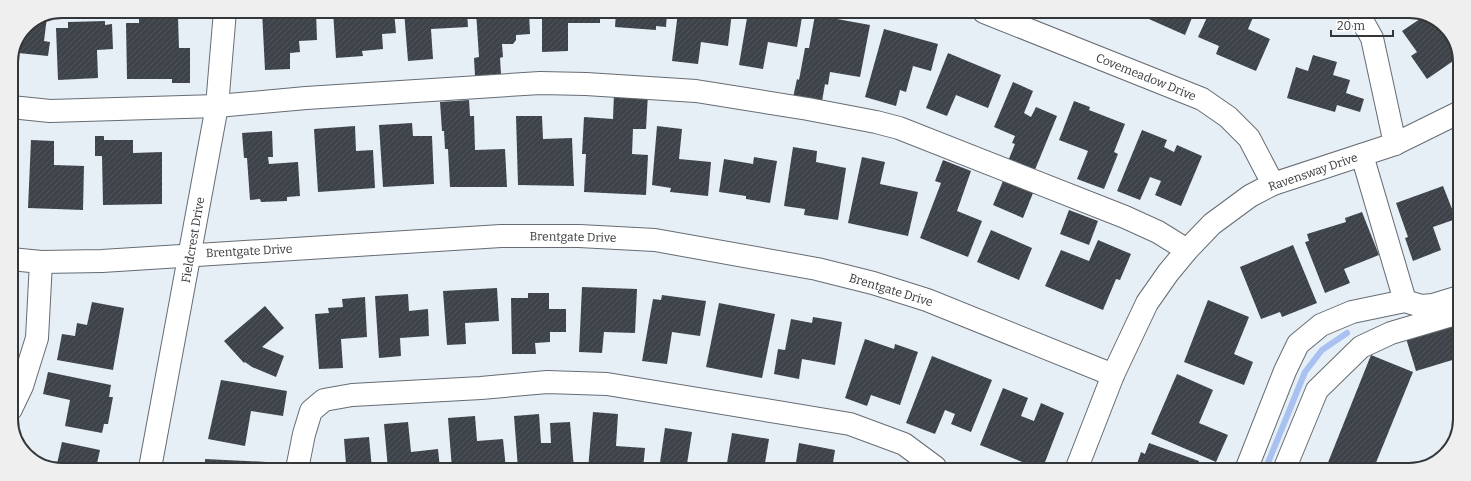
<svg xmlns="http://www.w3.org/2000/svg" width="1471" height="481" font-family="Bitter,serif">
<defs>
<pattern id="building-hatch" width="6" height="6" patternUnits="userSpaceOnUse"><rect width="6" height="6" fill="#3d4349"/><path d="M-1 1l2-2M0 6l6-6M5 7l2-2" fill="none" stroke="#51565b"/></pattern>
</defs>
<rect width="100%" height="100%" fill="#e6eef6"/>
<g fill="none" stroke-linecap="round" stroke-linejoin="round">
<!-- stream -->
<polyline stroke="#a8c1f1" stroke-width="6" points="1265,470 1305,372 1322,350 1347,333"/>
</g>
<!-- building -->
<g fill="url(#building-hatch)">
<polygon points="262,11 316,11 317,40 299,41 300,52 290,53 290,69 265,70"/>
<polygon points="333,11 394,11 396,33 382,34 383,49 362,51 363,56 336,58"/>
<polygon points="404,11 467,12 468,27 431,29 433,59 408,61"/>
<polygon points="476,12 529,12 530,34 516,35 516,40 513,44 502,44 503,57 500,58 501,74 475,76 474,58 479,57"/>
<polygon points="542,12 600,12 600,23 568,23 568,51 542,52"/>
<polygon points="616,12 667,12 666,27 656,26 656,30 615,27"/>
<polygon points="678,12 732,12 728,46 701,42 698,64 672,61"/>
<polygon points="748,12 776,12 802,17 797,47 768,42 763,69 739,65"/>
<polygon points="1133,12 1174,12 1194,13 1185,35"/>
<polygon points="1209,13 1255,13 1248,29 1270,39 1256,71 1216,54 1219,46 1198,37"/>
<polygon points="815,15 870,25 860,77 830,72 828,85 825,84 821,107 792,102 797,79 799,80 805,48 809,48"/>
<polygon points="1426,15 1447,29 1459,57 1427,79 1411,56 1417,52 1402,31"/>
<polygon points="47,17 44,41 50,42 48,56 18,53 16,61 12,61 26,26"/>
<polygon points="178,17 179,48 190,48 190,83 172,83 172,79 127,79 126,23 139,23 139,18"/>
<polygon points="105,21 105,25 112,24 113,49 97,50 98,78 58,80 56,28 68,28 68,22"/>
<polygon points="884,29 938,44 931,71 913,66 906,92 900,90 896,106 865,97"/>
<polygon points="948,53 1001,75 988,108 956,95 947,116 926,108"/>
<polygon points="1313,55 1337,62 1333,75 1350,80 1346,93 1364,99 1360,112 1337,105 1335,112 1287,98 1296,67 1308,71"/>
<polygon points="1013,82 1033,91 1024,113 1031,117 1036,107 1057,116 1032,177 1006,166 1015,144 1012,143 1015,136 994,127"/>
<polygon points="614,93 648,94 646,129 633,129 632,154 648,155 646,195 584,192 586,154 582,154 584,117 613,119"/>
<polygon points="469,100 470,116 474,116 475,150 505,149 507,187 450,187 448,149 445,149 444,131 442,131 440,102"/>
<polygon points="1074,101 1090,107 1089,110 1125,124 1114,152 1118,154 1104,189 1077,179 1088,151 1059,140"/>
<polygon points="516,116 542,116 543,139 572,138 574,186 518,185"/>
<polygon points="412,123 413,136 432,136 434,184 383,187 379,125"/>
<polygon points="355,126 356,151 373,150 375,188 318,192 314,129"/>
<polygon points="657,126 682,129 679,159 711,162 708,196 670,192 671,188 652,185"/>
<polygon points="1142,130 1167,140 1164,147 1174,152 1177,145 1202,156 1181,206 1155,195 1161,181 1150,177 1140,200 1117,191"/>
<polygon points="272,131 273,157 268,157 269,164 298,162 300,196 287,197 287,201 261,202 260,199 250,200 247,158 244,158 242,133"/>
<polygon points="95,136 104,136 104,140 133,140 133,153 162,152 162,204 103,205 102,156 95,156"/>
<polygon points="31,140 54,141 54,165 84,166 83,210 28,208"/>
<polygon points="793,147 817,151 816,162 846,168 838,220 804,215 805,209 784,206"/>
<polygon points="754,157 777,161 770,203 746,199 746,196 719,192 724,159 753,164"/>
<polygon points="862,157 885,162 880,184 918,192 908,236 848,223"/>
<polygon points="943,160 971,171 957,211 982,221 968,257 920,238 941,183 935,181"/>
<polygon points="11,171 18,172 14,210 11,209"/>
<polygon points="1003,181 1033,193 1023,218 993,205"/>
<polygon points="1443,186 1456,219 1433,227 1441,250 1413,261 1405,238 1408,237 1396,203"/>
<polygon points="1069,210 1098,221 1089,245 1060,234"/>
<polygon points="1362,212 1379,255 1344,269 1350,283 1325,293 1305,242 1309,241 1307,234 1346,222 1345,218"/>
<polygon points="991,230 1032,248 1019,280 977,262"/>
<polygon points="1098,240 1131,254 1120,280 1116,279 1103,310 1045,286 1061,250 1089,261"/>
<polygon points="1293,245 1317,303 1282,317 1280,312 1261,319 1240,267"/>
<polygon points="582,287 637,289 635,333 604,332 602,353 579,352"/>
<polygon points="497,288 499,321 465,323 466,344 447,345 443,291"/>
<polygon points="528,293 549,293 549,309 566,309 566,332 550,332 550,342 535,343 536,354 512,354 511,298 528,298"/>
<polygon points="408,294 409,311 428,309 429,336 400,338 401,356 379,358 375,296"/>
<polygon points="662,295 706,301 700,336 672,332 667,364 642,361 653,299 661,300"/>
<polygon points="365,297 367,337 341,339 343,368 319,369 315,314 329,313 328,308 343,307 342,299"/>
<polygon points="1208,300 1249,317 1234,354 1253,362 1244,385 1184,362"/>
<polygon points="92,302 124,308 113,370 57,360 62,334 75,336 77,323 87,325"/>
<polygon points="719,303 775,314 762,378 706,367"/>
<polygon points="265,306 284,328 262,347 284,356 276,377 252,367 245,362 244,363 224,341"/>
<polygon points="813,317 842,322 835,365 802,359 799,379 774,374 778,349 785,350 791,319 812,323"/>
<polygon points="1459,318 1459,358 1416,371 1405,335"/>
<polygon points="865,339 894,349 895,344 918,352 900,405 871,395 867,406 845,398"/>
<polygon points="1371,355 1413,372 1373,470 1325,470"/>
<polygon points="932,356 992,380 971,432 951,424 955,414 945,410 935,434 906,423"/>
<polygon points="48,372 111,385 109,397 113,397 108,424 104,424 102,433 65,426 70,400 43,394"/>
<polygon points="1177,374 1213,390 1199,423 1228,435 1216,462 1151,434"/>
<polygon points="221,380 287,391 283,416 251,411 245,446 208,439"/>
<polygon points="1003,388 1028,398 1021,416 1034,421 1041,403 1064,413 1042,470 980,445"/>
<polygon points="593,412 618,414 616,446 645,448 643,469 588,469"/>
<polygon points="539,414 541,443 551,443 550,423 570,422 574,469 518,469 514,416"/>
<polygon points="475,416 477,441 503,439 506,469 452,469 448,418"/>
<polygon points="408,422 411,452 438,449 440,469 388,469 384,424"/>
<polygon points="665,428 692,432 687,464 710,468 709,469 659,469"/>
<polygon points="732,433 769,439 764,469 726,469"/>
<polygon points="369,437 372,469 327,469 326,466 346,464 344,439"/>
<polygon points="62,442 100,450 96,468 56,468"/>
<polygon points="799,443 835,450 832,469 795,469"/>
<polygon points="1149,443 1199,461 1196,470 1135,470 1141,452 1145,454"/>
<polygon points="205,459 267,462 266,468 205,468"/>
<polygon points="877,464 892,469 875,469"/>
</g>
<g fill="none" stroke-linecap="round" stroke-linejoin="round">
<!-- minor casing -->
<g stroke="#666c73" stroke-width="24">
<g id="minor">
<polyline points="984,12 1202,99 1228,117 1249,138 1273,184"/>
<polyline points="1358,13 1372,38 1395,144"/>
<polyline points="11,107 50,111 217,106 306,98 540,83 586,84 696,91 808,109 876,122 899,128 1125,217 1158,232 1187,250"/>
<polyline points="1362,155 1405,301"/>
<polyline points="11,259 41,262 102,261 501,236 579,236 655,240 817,269 873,283 927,300 1113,375"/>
<polyline points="11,409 22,386 37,338 41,262"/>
<polyline points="150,468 217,106 225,11"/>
<polyline points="297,469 304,434 311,411 324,400 352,395 481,388 547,382 607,384 850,424 904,444 935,467 935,469"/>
<polyline points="1076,470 1113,375 1147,303 1168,273 1187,250 1212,224 1250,196 1273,184 1395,144 1460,112"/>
<polyline points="1246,470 1285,371 1298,344 1321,325 1352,312 1405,301 1421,306 1433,305 1459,297"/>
<polyline points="1284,470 1317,390 1361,347 1391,333 1459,313"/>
</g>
</g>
<!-- minor -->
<use href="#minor" stroke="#fff" stroke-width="22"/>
</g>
<g text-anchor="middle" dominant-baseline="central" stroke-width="4" stroke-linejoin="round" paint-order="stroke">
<!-- street labels -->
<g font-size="12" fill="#34373a" stroke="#fff">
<text transform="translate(1146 77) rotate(22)">Covemeadow Drive</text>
<text transform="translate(1313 172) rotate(-19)">Ravensway Drive</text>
<text transform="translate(573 237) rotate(1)">Brentgate Drive</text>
<text transform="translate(193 240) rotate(-80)">Fieldcrest Drive</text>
<text transform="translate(249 251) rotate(-3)">Brentgate Drive</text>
<text transform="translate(891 290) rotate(17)">Brentgate Drive</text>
</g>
</g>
<!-- crop -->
<path d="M0 0H1471V481H0ZM62 18H1409A44 44 0 0 1 1453 62V419A44 44 0 0 1 1409 463H62A44 44 0 0 1 18 419V62A44 44 0 0 1 62 18Z" fill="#efefef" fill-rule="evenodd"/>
<path fill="none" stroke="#34373a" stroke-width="2" d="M62 18H1409A44 44 0 0 1 1453 62V419A44 44 0 0 1 1409 463H62A44 44 0 0 1 18 419V62A44 44 0 0 1 62 18Z"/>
<!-- scale -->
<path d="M1331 30v6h62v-6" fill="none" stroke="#34373a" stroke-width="2"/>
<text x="1337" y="30" font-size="12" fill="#34373a" stroke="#ffffff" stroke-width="3" paint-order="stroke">20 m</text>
</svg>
